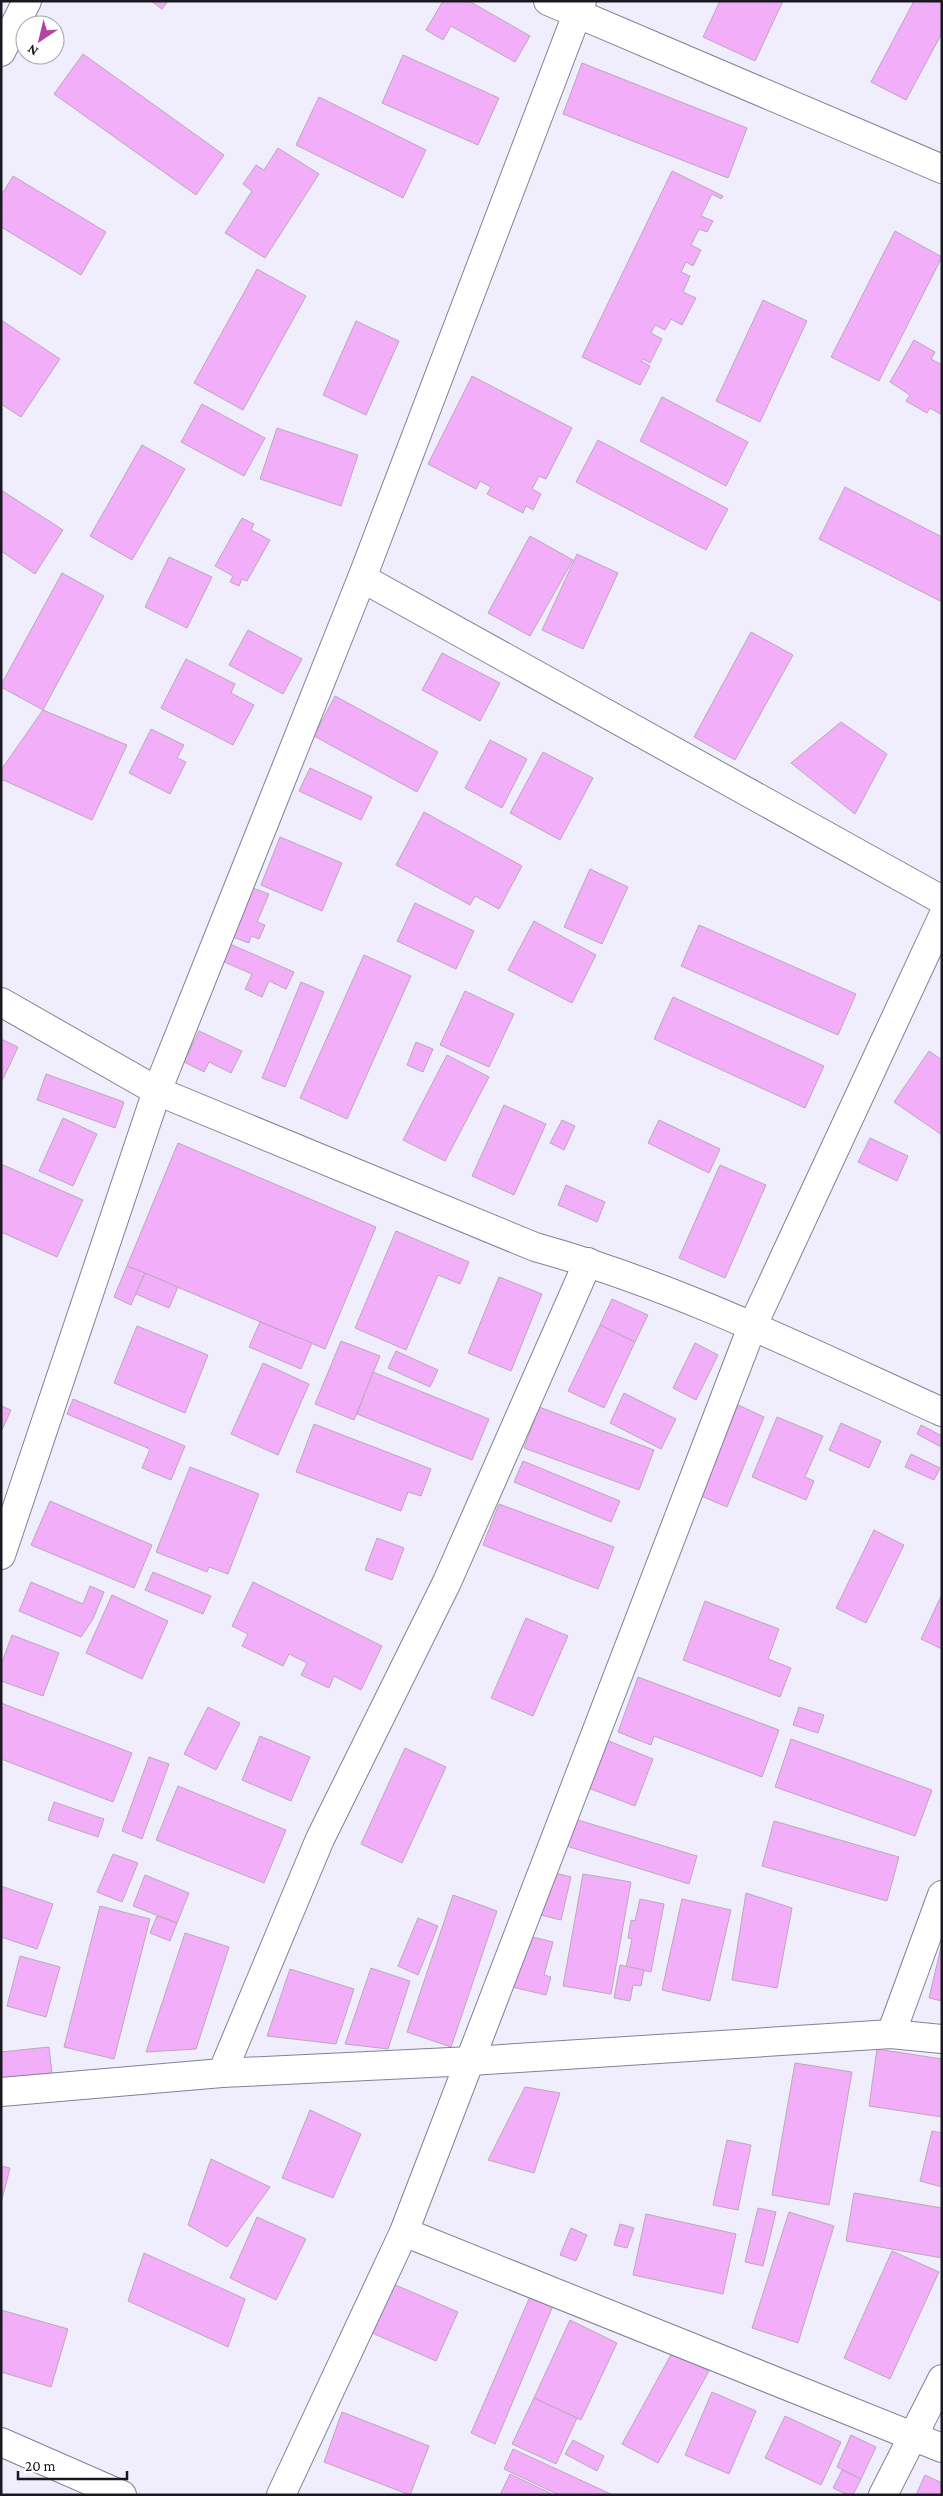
<svg xmlns="http://www.w3.org/2000/svg" width="943" height="2496" font-family="'Crimson Pro',serif">
<rect width="100%" height="100%" fill="#f0edfc"/>
<!-- building -->
<g fill="#f2aef8" stroke="#bba9bc">
<polygon points="151,1 168,1 162,9"/>
<polygon points="443,1 469,1 530,36 515,62 451,26 443,40 426,30"/>
<polygon points="720,1 783,1 755,61 703,37"/>
<polygon points="914,1 942,2 942,33 906,100 871,82"/>
<polygon points="83,54 224,155 196,195 54,94"/>
<polygon points="403,55 499,98 478,145 382,103"/>
<polygon points="582,63 747,128 728,178 563,114"/>
<polygon points="319,97 426,150 403,198 296,145"/>
<polygon points="278,148 319,174 265,258 225,233 252,191 243,184 256,165 264,170"/>
<polygon points="672,171 723,196 721,199 712,194 701,216 713,221 707,232 699,229 691,245 701,250 693,266 686,262 681,272 690,276 683,292 696,298 682,325 671,319 665,330 655,325 651,333 662,339 650,363 643,359 641,361 650,366 640,385 582,357"/>
<polygon points="13,176 106,232 81,275 1,227 1,196"/>
<polygon points="895,231 942,257 879,381 831,357"/>
<polygon points="257,269 306,296 243,410 194,383"/>
<polygon points="763,300 807,321 760,422 716,401"/>
<polygon points="1,320 60,359 21,417 1,404"/>
<polygon points="356,321 399,341 366,415 323,395"/>
<polygon points="914,340 935,352 931,359 942,365 942,415 930,408 927,413 906,401 910,395 890,382"/>
<polygon points="472,376 572,428 546,479 539,476 532,489 541,494 533,510 526,506 523,513 487,494 491,487 480,481 476,489 428,464"/>
<polygon points="662,397 748,442 726,486 640,441"/>
<polygon points="202,404 265,438 244,476 181,442"/>
<polygon points="277,428 358,455 341,506 260,479"/>
<polygon points="598,440 728,509 706,550 576,482"/>
<polygon points="142,445 185,469 132,560 90,536"/>
<polygon points="845,487 942,537 942,602 819,539"/>
<polygon points="1,490 63,530 35,574 1,551"/>
<polygon points="242,518 254,524 251,530 270,540 247,581 242,579 239,586 230,582 233,576 215,566"/>
<polygon points="530,536 573,560 530,636 488,613"/>
<polygon points="577,554 618,573 583,649 542,630"/>
<polygon points="169,557 212,577 187,628 145,607"/>
<polygon points="62,573 104,596 43,710 1,687 1,685"/>
<polygon points="248,630 302,659 283,694 229,665"/>
<polygon points="751,632 793,655 735,760 694,737"/>
<polygon points="442,653 500,683 480,721 422,690"/>
<polygon points="186,659 235,684 231,693 254,705 233,745 161,708"/>
<polygon points="335,696 438,752 417,792 314,736"/>
<polygon points="43,710 127,745 92,820 1,779 1,770"/>
<polygon points="841,722 887,754 855,814 791,763"/>
<polygon points="151,729 184,745 177,758 186,762 170,794 129,773"/>
<polygon points="490,740 527,759 502,808 465,788"/>
<polygon points="543,752 593,778 560,840 510,813"/>
<polygon points="310,768 372,797 361,820 299,791"/>
<polygon points="424,812 522,866 499,909 475,896 470,905 396,865"/>
<polygon points="280,837 342,863 322,911 261,885"/>
<polygon points="590,869 628,887 602,944 564,927"/>
<polygon points="245,885 269,894 257,922 265,925 259,939 251,936 249,943 225,934"/>
<polygon points="415,903 474,931 456,969 397,941"/>
<polygon points="534,921 596,955 572,1003 508,970"/>
<polygon points="699,925 856,994 838,1035 681,966"/>
<polygon points="223,941 294,972 286,989 269,981 262,997 245,989 252,974 215,958"/>
<polygon points="364,955 411,976 347,1119 300,1098"/>
<polygon points="301,982 324,992 285,1087 262,1078"/>
<polygon points="465,991 514,1014 489,1067 440,1045"/>
<polygon points="673,997 824,1066 805,1108 654,1039"/>
<polygon points="199,1031 242,1051 231,1073 209,1062 204,1072 184,1062"/>
<polygon points="1,1039 18,1047 2,1081 1,1081"/>
<polygon points="416,1042 433,1049 423,1072 407,1065"/>
<polygon points="929,1051 942,1060 942,1135 894,1102"/>
<polygon points="447,1055 489,1077 445,1161 403,1140"/>
<polygon points="46,1074 124,1102 115,1128 37,1100"/>
<polygon points="504,1105 546,1124 514,1195 472,1176"/>
<polygon points="63,1118 97,1134 73,1186 39,1171"/>
<polygon points="562,1120 575,1126 564,1150 550,1143"/>
<polygon points="659,1120 720,1149 709,1173 648,1143"/>
<polygon points="870,1138 908,1156 897,1181 858,1162"/>
<polygon points="178,1143 376,1227 325,1349 127,1266"/>
<polygon points="1,1164 83,1200 57,1257 1,1232"/>
<polygon points="720,1165 766,1185 725,1278 679,1258"/>
<polygon points="566,1185 605,1202 597,1222 558,1205"/>
<polygon points="396,1231 469,1262 460,1284 438,1275 406,1350 355,1328"/>
<polygon points="127,1266 145,1273 131,1305 114,1297"/>
<polygon points="145,1273 178,1287 169,1308 136,1294"/>
<polygon points="499,1277 542,1294 511,1371 468,1353"/>
<polygon points="612,1299 648,1315 635,1342 600,1325"/>
<polygon points="260,1322 312,1343 301,1369 249,1347"/>
<polygon points="600,1325 635,1342 604,1408 568,1391"/>
<polygon points="137,1326 208,1355 185,1413 114,1383"/>
<polygon points="341,1341 380,1356 354,1420 315,1404"/>
<polygon points="695,1343 718,1355 696,1400 673,1388"/>
<polygon points="396,1351 438,1370 430,1387 388,1368"/>
<polygon points="263,1363 309,1384 278,1455 231,1434"/>
<polygon points="373,1372 489,1419 472,1460 357,1414"/>
<polygon points="624,1393 676,1419 661,1449 610,1423"/>
<polygon points="73,1399 185,1446 171,1480 142,1468 150,1449 67,1414"/>
<polygon points="738,1405 764,1417 727,1507 701,1496"/>
<polygon points="1,1406 11,1410 1,1432"/>
<polygon points="539,1407 654,1450 639,1490 524,1448"/>
<polygon points="777,1417 823,1436 805,1477 814,1481 806,1500 752,1477"/>
<polygon points="841,1423 881,1441 869,1468 829,1450"/>
<polygon points="314,1424 431,1469 421,1496 408,1492 401,1511 296,1472"/>
<polygon points="921,1425 942,1436 941,1447 917,1434"/>
<polygon points="911,1454 940,1468 934,1480 905,1467"/>
<polygon points="523,1461 620,1501 611,1522 514,1482"/>
<polygon points="190,1467 259,1494 228,1574 209,1567 207,1572 156,1552"/>
<polygon points="50,1501 152,1545 134,1588 31,1545"/>
<polygon points="499,1504 614,1547 598,1589 483,1545"/>
<polygon points="874,1530 904,1545 866,1623 836,1608"/>
<polygon points="377,1538 404,1548 392,1580 365,1570"/>
<polygon points="153,1572 211,1596 203,1614 145,1590"/>
<polygon points="31,1582 83,1604 90,1586 104,1592 93,1619 81,1637 19,1611"/>
<polygon points="253,1582 382,1646 361,1690 334,1676 329,1688 301,1675 307,1663 289,1654 283,1666 242,1646 248,1634 232,1626"/>
<polygon points="942,1594 942,1649 921,1639"/>
<polygon points="112,1595 168,1621 142,1679 86,1653"/>
<polygon points="705,1601 779,1629 768,1659 791,1668 780,1697 683,1660"/>
<polygon points="526,1618 568,1636 533,1716 491,1698"/>
<polygon points="12,1635 59,1653 43,1696 1,1681 1,1665"/>
<polygon points="638,1677 779,1730 762,1777 654,1736 651,1745 618,1732"/>
<polygon points="1,1703 132,1753 113,1802 1,1759"/>
<polygon points="208,1707 240,1723 216,1770 184,1754"/>
<polygon points="799,1707 824,1715 818,1733 793,1725"/>
<polygon points="260,1736 310,1757 291,1801 242,1780"/>
<polygon points="604,1739 653,1759 635,1806 586,1787"/>
<polygon points="791,1739 932,1790 915,1836 775,1787"/>
<polygon points="405,1748 446,1767 402,1863 361,1844"/>
<polygon points="149,1757 169,1764 142,1839 122,1831"/>
<polygon points="178,1786 286,1830 264,1883 156,1840"/>
<polygon points="54,1802 104,1819 98,1837 48,1820"/>
<polygon points="568,1817 697,1856 689,1884 560,1844"/>
<polygon points="774,1821 899,1857 887,1901 762,1866"/>
<polygon points="113,1854 138,1863 122,1902 97,1892"/>
<polygon points="547,1871 571,1877 561,1920 537,1914"/>
<polygon points="583,1874 631,1882 611,1994 563,1986"/>
<polygon points="145,1875 189,1893 177,1923 133,1906"/>
<polygon points="1,1886 53,1904 37,1949 1,1937"/>
<polygon points="746,1893 792,1908 777,1988 732,1980"/>
<polygon points="453,1895 497,1911 451,2047 407,2032"/>
<polygon points="640,1899 664,1904 651,1972 626,1967 632,1939 628,1938 631,1920 635,1921"/>
<polygon points="682,1899 731,1910 710,2001 662,1990"/>
<polygon points="100,1906 150,1919 114,2059 64,2047"/>
<polygon points="157,1916 177,1923 170,1941 150,1933"/>
<polygon points="418,1918 438,1926 418,1975 398,1966"/>
<polygon points="185,1933 229,1947 196,2049 146,2052"/>
<polygon points="525,1935 553,1942 544,1975 551,1977 546,1995 512,1987"/>
<polygon points="942,1943 942,2001 929,1998"/>
<polygon points="20,1956 60,1967 46,2017 7,2006"/>
<polygon points="620,1965 644,1970 641,1986 633,1985 630,2001 614,1998"/>
<polygon points="371,1968 410,1981 388,2049 345,2044"/>
<polygon points="290,1969 354,1989 336,2044 267,2036"/>
<polygon points="49,2047 52,2073 1,2078 1,2052"/>
<polygon points="877,2049 942,2059 942,2117 869,2106"/>
<polygon points="795,2063 852,2072 829,2205 772,2195"/>
<polygon points="525,2087 560,2093 534,2173 488,2160"/>
<polygon points="310,2110 361,2134 333,2198 282,2178"/>
<polygon points="932,2131 942,2133 942,2187 920,2181"/>
<polygon points="727,2140 751,2145 738,2210 713,2205"/>
<polygon points="211,2159 270,2187 227,2247 188,2225"/>
<polygon points="1,2166 10,2168 1,2203"/>
<polygon points="854,2193 942,2208 942,2258 846,2241"/>
<polygon points="758,2208 776,2212 763,2266 745,2262"/>
<polygon points="789,2212 834,2226 798,2343 752,2328"/>
<polygon points="646,2214 736,2234 723,2294 633,2275"/>
<polygon points="257,2217 306,2239 276,2300 230,2278"/>
<polygon points="620,2224 634,2228 627,2248 614,2245"/>
<polygon points="571,2228 587,2235 576,2261 560,2255"/>
<polygon points="892,2251 939,2272 890,2379 844,2358"/>
<polygon points="144,2253 245,2299 228,2347 128,2301"/>
<polygon points="391,2283 458,2312 436,2361 370,2332"/>
<polygon points="532,2292 555,2301 495,2444 471,2433"/>
<polygon points="1,2310 68,2329 51,2387 1,2372"/>
<polygon points="570,2320 617,2343 581,2420 534,2398"/>
<polygon points="673,2351 709,2371 658,2463 622,2444"/>
<polygon points="712,2392 756,2411 729,2474 685,2455"/>
<polygon points="534,2398 577,2418 556,2464 512,2444"/>
<polygon points="342,2412 429,2446 410,2495 324,2462"/>
<polygon points="785,2416 841,2442 821,2485 765,2458"/>
<polygon points="851,2435 876,2447 861,2479 837,2467"/>
<polygon points="573,2440 604,2456 597,2471 565,2454"/>
<polygon points="513,2449 613,2495 559,2495 504,2469"/>
<polygon points="842,2470 861,2479 853,2495 848,2495 833,2488"/>
<polygon points="510,2474 554,2495 500,2495"/>
<polygon points="925,2475 942,2483 942,2495 916,2495"/>
</g>
<g fill="none" stroke-linecap="round" stroke-linejoin="round">
<!-- minor casing -->
<g stroke="#848096" stroke-width="30">
<g id="minor">
<polyline points="548,1 942,169"/>
<polyline points="1,52 27,1"/>
<polyline points="362,578 942,900"/>
<path d="M1 1002 157 1091 535 1247C676 1286 809 1352 942 1412"/>
<polyline points="891,2034 942,1895"/>
<polyline points="222,2073 320,1839 447,1582 588,1262"/>
<polyline points="1,2092 222,2073 471,2061 891,2034 942,2039"/>
<polyline points="404,2232 942,2448"/>
<polyline points="1,2442 122,2495"/>
<polyline points="281,2495 404,2232 752,1327 942,918"/>
<polyline points="883,2495 942,2379"/>
</g>
</g>
<!-- tertiary casing -->
<g stroke="#848096" stroke-width="30">
<polyline id="tertiary" points="1,1555 157,1091 362,578 582,1"/>
</g>
<!-- minor -->
<use href="#minor" stroke="#fff" stroke-width="28"/>
<!-- tertiary -->
<use href="#tertiary" stroke="#fff" stroke-width="28"/>
</g>
<!-- border -->
<rect width="943" height="2496" fill="none" stroke="#1a1820" stroke-width="5"/>
<!-- north arrow -->
<g transform="translate(40 40) rotate(215)"><circle r="24" fill="#ffffff" stroke="#a3a3a6"/>
<path d="M0-4L9 19L0 12L-9 19Z" fill="#b444a1"/>
<text y="-8" font-size="14" font-weight="bold" text-anchor="middle" fill="#1a1820">N</text>
</g>
<!-- scale -->
<path d="M18 2471v8h109v-8" fill="none" stroke="#1a1820" stroke-width="2.5"/>
<text x="25" y="2471" font-size="15" fill="#1a1820" stroke="#ffffff" stroke-width="4" paint-order="stroke">20 m</text>
</svg>
